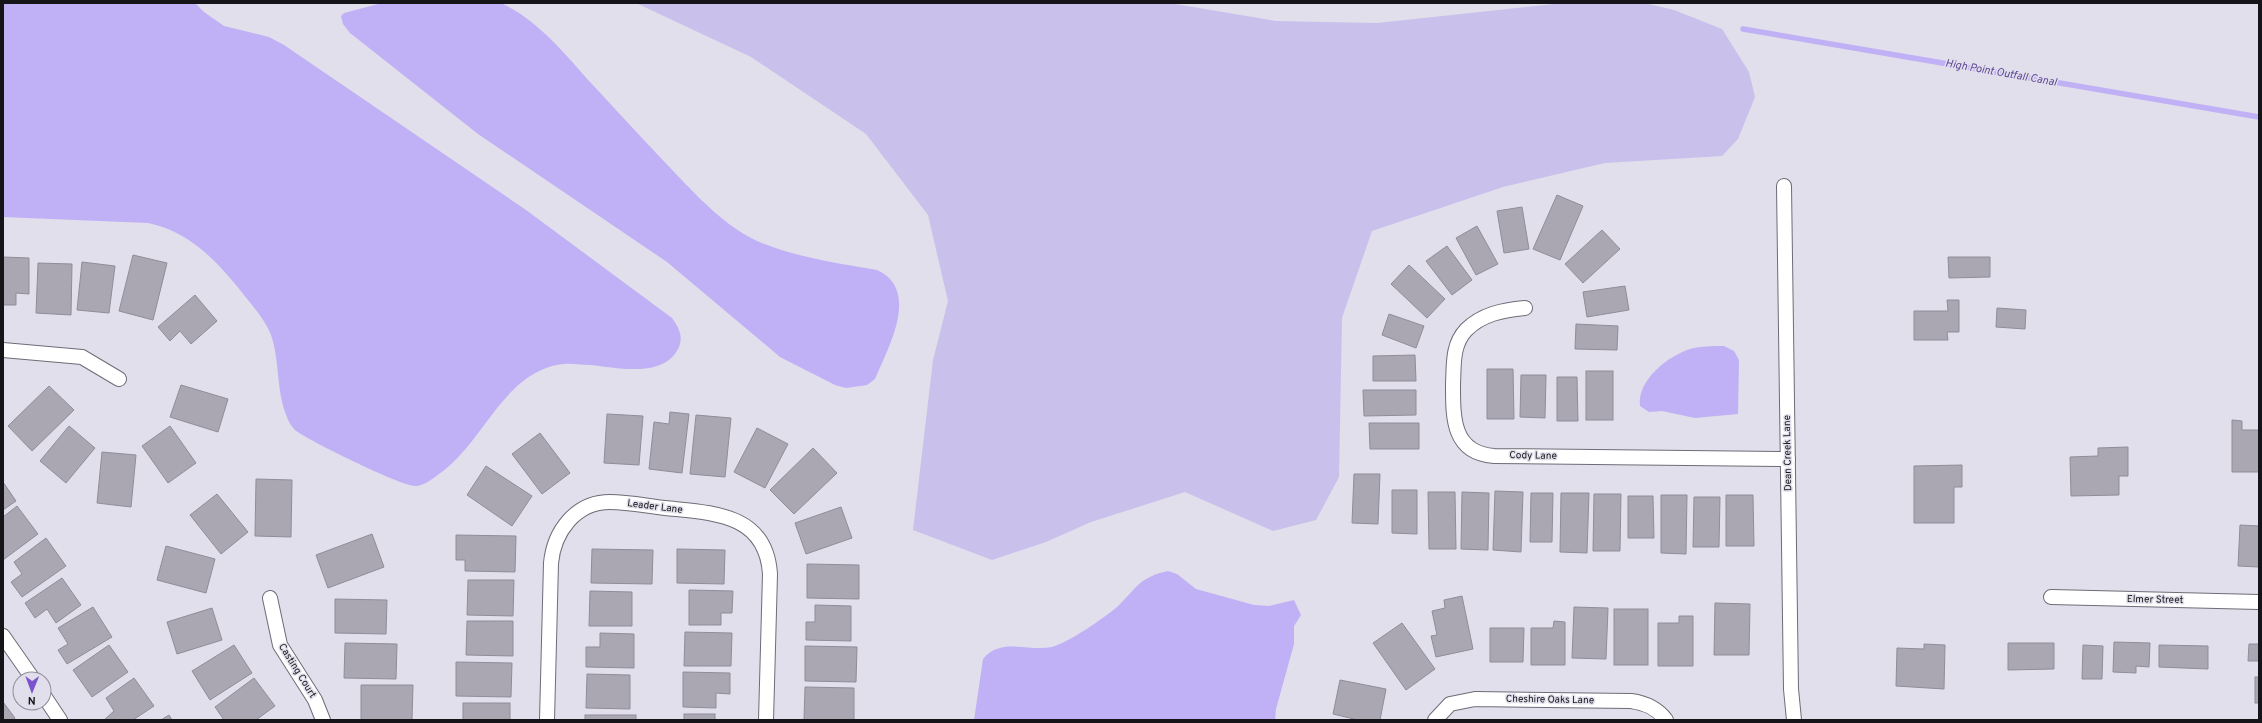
<svg xmlns="http://www.w3.org/2000/svg" width="2262" height="723" font-family="Overpass,sans-serif">
<rect width="100%" height="100%" fill="#e1dfeb"/>
<!-- green -->
<polygon fill="#c9c0ec" points="636,3 1169,3 1276,21 1377,23 1564,3 1644,3 1674,10 1722,29 1749,72 1755,97 1738,139 1722,156 1605,163 1503,187 1372,231 1342,318 1339,477 1316,520 1273,531 1185,492 1091,522 1046,542 992,560 913,530 933,360 948,301 928,215 866,134 751,57"/>
<!-- water -->
<g fill="#c0b0f5">
<path d="M3 3H195L204 12 224 26 269 37 284 45 526 210 672 318C679 328 684 337 678 349 663 378 618 368 591 365 582 365 573 363 564 364 504 370 484 443 439 474 432 479 424 486 415 486 401 486 307 440 295 430 292 427 288 421 287 417 276 391 280 361 271 335 266 322 257 311 248 300 221 266 193 232 148 223L3 217Z"/>
<path d="M382 3H501C537 19 565 54 591 83 619 113 647 144 676 174 699 198 725 226 757 241 794 257 837 263 877 270 921 290 888 348 875 379L867 385 846 388 835 385 780 357 667 262 478 134 350 33 343 24 341 16 344 13Z"/>
<path d="M1724 346 1734 351 1739 360 1738 414 1695 418 1662 411 1649 412 1640 406C1637 380 1668 356 1690 349 1701 346 1713 346 1724 346Z"/>
<path d="M1168 571 1177 574 1196 589 1254 605 1269 606 1294 600 1301 615 1294 626V644L1276 709 1275 720H974L983 659C1001 637 1028 652 1052 647 1068 643 1104 618 1117 607 1136 589 1139 577 1168 571Z"/>
</g>
<g fill="none" stroke-linecap="round" stroke-linejoin="round">
<!-- stream -->
<polyline stroke="#c0b0f5" stroke-width="5.5" points="1743,29 2259,117"/>
</g>
<!-- building -->
<g fill="#aaa7b3" stroke="#8f8d99">
<polygon points="1557,195 1583,206 1560,260 1533,249"/>
<polygon points="1522,207 1529,249 1504,253 1497,211"/>
<polygon points="1477,226 1498,264 1476,275 1456,238"/>
<polygon points="1602,230 1620,249 1583,283 1565,264"/>
<polygon points="1447,246 1472,280 1452,295 1426,261"/>
<polygon points="133,255 167,263 153,320 119,311"/>
<polygon points="3,257 29,258 29,294 16,293 16,305 3,305"/>
<polygon points="1948,257 1990,257 1990,277 1949,278"/>
<polygon points="82,262 115,266 109,313 77,310"/>
<polygon points="38,263 72,264 71,315 36,313"/>
<polygon points="1409,265 1445,299 1427,318 1391,284"/>
<polygon points="1625,286 1629,310 1587,317 1583,292"/>
<polygon points="195,295 217,321 191,344 180,331 170,341 158,327"/>
<polygon points="1947,300 1959,300 1959,332 1947,332 1948,340 1914,340 1914,311 1948,311"/>
<polygon points="1997,308 2026,310 2025,329 1996,327"/>
<polygon points="1389,314 1424,326 1416,348 1382,335"/>
<polygon points="1576,324 1618,326 1617,350 1575,349"/>
<polygon points="1415,355 1416,381 1373,381 1373,356"/>
<polygon points="1487,369 1513,369 1514,419 1487,419"/>
<rect x="1586" y="371" width="27" height="49"/>
<polygon points="1521,375 1546,375 1545,418 1520,417"/>
<polygon points="1557,377 1577,377 1578,421 1557,421"/>
<polygon points="181,385 228,399 218,432 170,417"/>
<polygon points="49,386 74,410 32,451 8,426"/>
<polygon points="1363,390 1416,390 1416,415 1364,416"/>
<polygon points="670,412 689,414 682,473 649,469 654,422 669,424"/>
<polygon points="607,414 643,416 639,465 604,463"/>
<polygon points="696,415 731,418 725,477 690,474"/>
<polygon points="2232,420 2242,421 2242,430 2259,430 2259,472 2232,472"/>
<polygon points="1369,423 1419,423 1419,449 1370,449"/>
<polygon points="69,426 95,448 66,483 40,461"/>
<polygon points="170,426 196,463 168,483 142,446"/>
<polygon points="757,428 788,444 765,488 734,472"/>
<polygon points="540,433 570,473 542,494 512,454"/>
<polygon points="2128,447 2128,476 2119,476 2119,495 2071,496 2070,457 2098,456 2098,448"/>
<polygon points="813,448 837,473 794,514 770,490"/>
<polygon points="102,452 136,455 131,507 97,503"/>
<polygon points="1962,465 1962,487 1954,487 1954,523 1914,523 1914,466"/>
<polygon points="486,466 532,496 512,526 467,495"/>
<polygon points="1354,474 1380,474 1378,524 1352,523"/>
<polygon points="256,479 292,480 291,537 255,536"/>
<polygon points="3,482 16,501 3,510"/>
<polygon points="1392,490 1417,490 1417,534 1392,533"/>
<polygon points="1495,491 1523,492 1521,552 1493,550"/>
<polygon points="1428,492 1455,492 1456,549 1429,549"/>
<polygon points="1462,492 1489,493 1488,550 1461,549"/>
<polygon points="1531,493 1553,493 1552,542 1530,542"/>
<polygon points="1561,493 1589,493 1587,553 1560,552"/>
<polygon points="217,494 248,532 221,554 190,515"/>
<polygon points="1594,494 1621,494 1620,551 1593,551"/>
<polygon points="1661,495 1687,495 1686,554 1661,553"/>
<polygon points="1726,495 1753,495 1754,546 1726,546"/>
<polygon points="1628,496 1653,496 1654,538 1628,538"/>
<polygon points="1694,497 1720,497 1719,547 1693,547"/>
<polygon points="17,506 38,534 3,560 3,517"/>
<polygon points="841,507 852,538 806,554 795,523"/>
<polygon points="2240,525 2259,526 2259,567 2238,566"/>
<polygon points="372,534 384,567 328,588 316,555"/>
<polygon points="456,535 516,536 515,572 465,571 465,560 456,560"/>
<polygon points="46,538 66,566 22,597 11,582 22,574 14,562"/>
<polygon points="166,546 215,559 206,593 157,580"/>
<polygon points="592,549 653,550 652,584 591,583"/>
<polygon points="677,549 725,550 724,584 677,583"/>
<polygon points="807,564 859,565 859,599 807,598"/>
<polygon points="62,578 81,605 56,623 47,609 35,618 25,603"/>
<polygon points="468,580 514,580 513,616 467,615"/>
<polygon points="689,590 733,591 732,613 721,613 721,625 689,625"/>
<polygon points="590,591 632,592 632,626 589,626"/>
<polygon points="1462,596 1473,649 1436,657 1431,636 1437,635 1432,611 1445,608 1444,600"/>
<polygon points="335,599 387,600 386,634 335,633"/>
<polygon points="1715,603 1750,604 1749,655 1714,655"/>
<polygon points="815,605 851,606 851,641 806,640 806,622 815,622"/>
<polygon points="93,607 112,637 67,664 58,650 68,644 58,628"/>
<polygon points="1574,607 1608,608 1606,659 1572,658"/>
<polygon points="212,608 222,640 177,654 167,622"/>
<rect x="1614" y="609" width="34" height="56"/>
<polygon points="1679,616 1693,616 1693,666 1658,666 1658,623 1679,623"/>
<polygon points="467,621 513,621 513,656 466,655"/>
<polygon points="1554,621 1565,622 1565,665 1531,665 1531,628 1553,628"/>
<polygon points="1402,623 1435,669 1406,690 1373,643"/>
<polygon points="1490,628 1524,628 1523,662 1490,662"/>
<polygon points="685,632 732,633 731,666 684,666"/>
<polygon points="600,633 634,634 634,668 586,667 586,647 600,647"/>
<polygon points="2114,642 2150,643 2149,667 2136,666 2136,673 2113,672"/>
<polygon points="345,643 397,644 396,679 344,678"/>
<polygon points="2008,643 2054,643 2054,669 2008,670"/>
<polygon points="1924,644 1945,645 1944,689 1896,686 1897,648 1924,649"/>
<polygon points="2249,644 2259,644 2259,661 2248,661"/>
<polygon points="109,645 128,672 92,697 73,670"/>
<polygon points="234,645 252,673 210,700 192,671"/>
<polygon points="2083,645 2103,646 2102,679 2082,679"/>
<polygon points="2159,645 2208,646 2208,669 2159,667"/>
<polygon points="805,646 857,647 856,682 805,681"/>
<polygon points="456,662 512,663 511,697 456,696"/>
<polygon points="683,672 730,673 730,694 716,693 716,708 683,707"/>
<polygon points="587,674 630,675 630,709 586,708"/>
<rect x="2255" y="677" width="4" height="26"/>
<polygon points="134,678 154,706 133,720 104,720 114,711 106,698"/>
<polygon points="254,678 275,706 256,720 224,720 215,707"/>
<polygon points="1340,680 1386,689 1380,720 1358,720 1333,714"/>
<polygon points="361,685 413,685 412,720 361,720"/>
<polygon points="805,687 854,688 854,720 804,720"/>
<polygon points="3,702 15,718 13,720 3,720"/>
<rect x="463" y="703" width="47" height="17"/>
<rect x="684" y="714" width="31" height="6"/>
<polygon points="169,715 172,720 161,720"/>
<rect x="585" y="715" width="51" height="5"/>
</g>
<g fill="none" stroke-linecap="round" stroke-linejoin="round">
<!-- street casing -->
<g stroke="#6e6c77" stroke-width="16">
<g id="street">
<polyline points="1784,186 1791,689 1794,720"/>
<path d="M1525 308C1503 310 1482 314 1466 330 1452 345 1454 365 1453 384 1453 417 1452 453 1494 456L1788 459"/>
<polyline points="3,350 82,357 119,379"/>
<polyline points="2051,597 2259,602"/>
<polyline points="270,598 280,645 315,700 323,720"/>
<polyline points="3,636 33,679"/>
<polyline points="44,696 60,720"/>
<path d="M547 720 551 563C554 532 575 502 610 502 628 502 647 506 665 508 712 513 766 513 770 574L766 720"/>
<path d="M1435 720 1450 704 1475 699 1631 701C1646 703 1657 708 1666 720"/>
</g>
</g>
<!-- street -->
<use href="#street" stroke="#fff" stroke-width="14"/>
</g>
<g text-anchor="middle" dominant-baseline="central" stroke-width="3" stroke-linejoin="round" paint-order="stroke">
<!-- street labels -->
<g font-size="10" fill="#151418" stroke="#e1dfeb">
<text transform="translate(1788 453) rotate(-91)">Dean Creek Lane</text>
<text transform="translate(1533 456) rotate(1)">Cody Lane</text>
<text transform="translate(655 507) rotate(7)">Leader Lane</text>
<text transform="translate(2155 600) rotate(1)">Elmer Street</text>
<text transform="translate(297 671) rotate(58)">Casting Court</text>
<text transform="translate(1550 700) rotate(1)">Cheshire Oaks Lane</text>
</g>
<!-- water labels -->
<g font-size="11" font-style="italic" fill="#5d4596" stroke="#e1dfeb">
<text transform="translate(2001 73) rotate(10)">High Point Outfall Canal</text>
</g>
</g>
<!-- border -->
<rect width="2262" height="723" fill="none" stroke="#151418" stroke-width="8"/>
<!-- north arrow -->
<g transform="translate(32 691) rotate(181)"><circle r="19" fill="#e1dfeb" stroke="#8f8e97"/>
<path d="M0-3L7 15L0 10L-7 15Z" fill="#7b54cd"/>
<text y="-6" font-size="11" font-weight="bold" text-anchor="middle" fill="#151418">N</text>
</g>
</svg>
